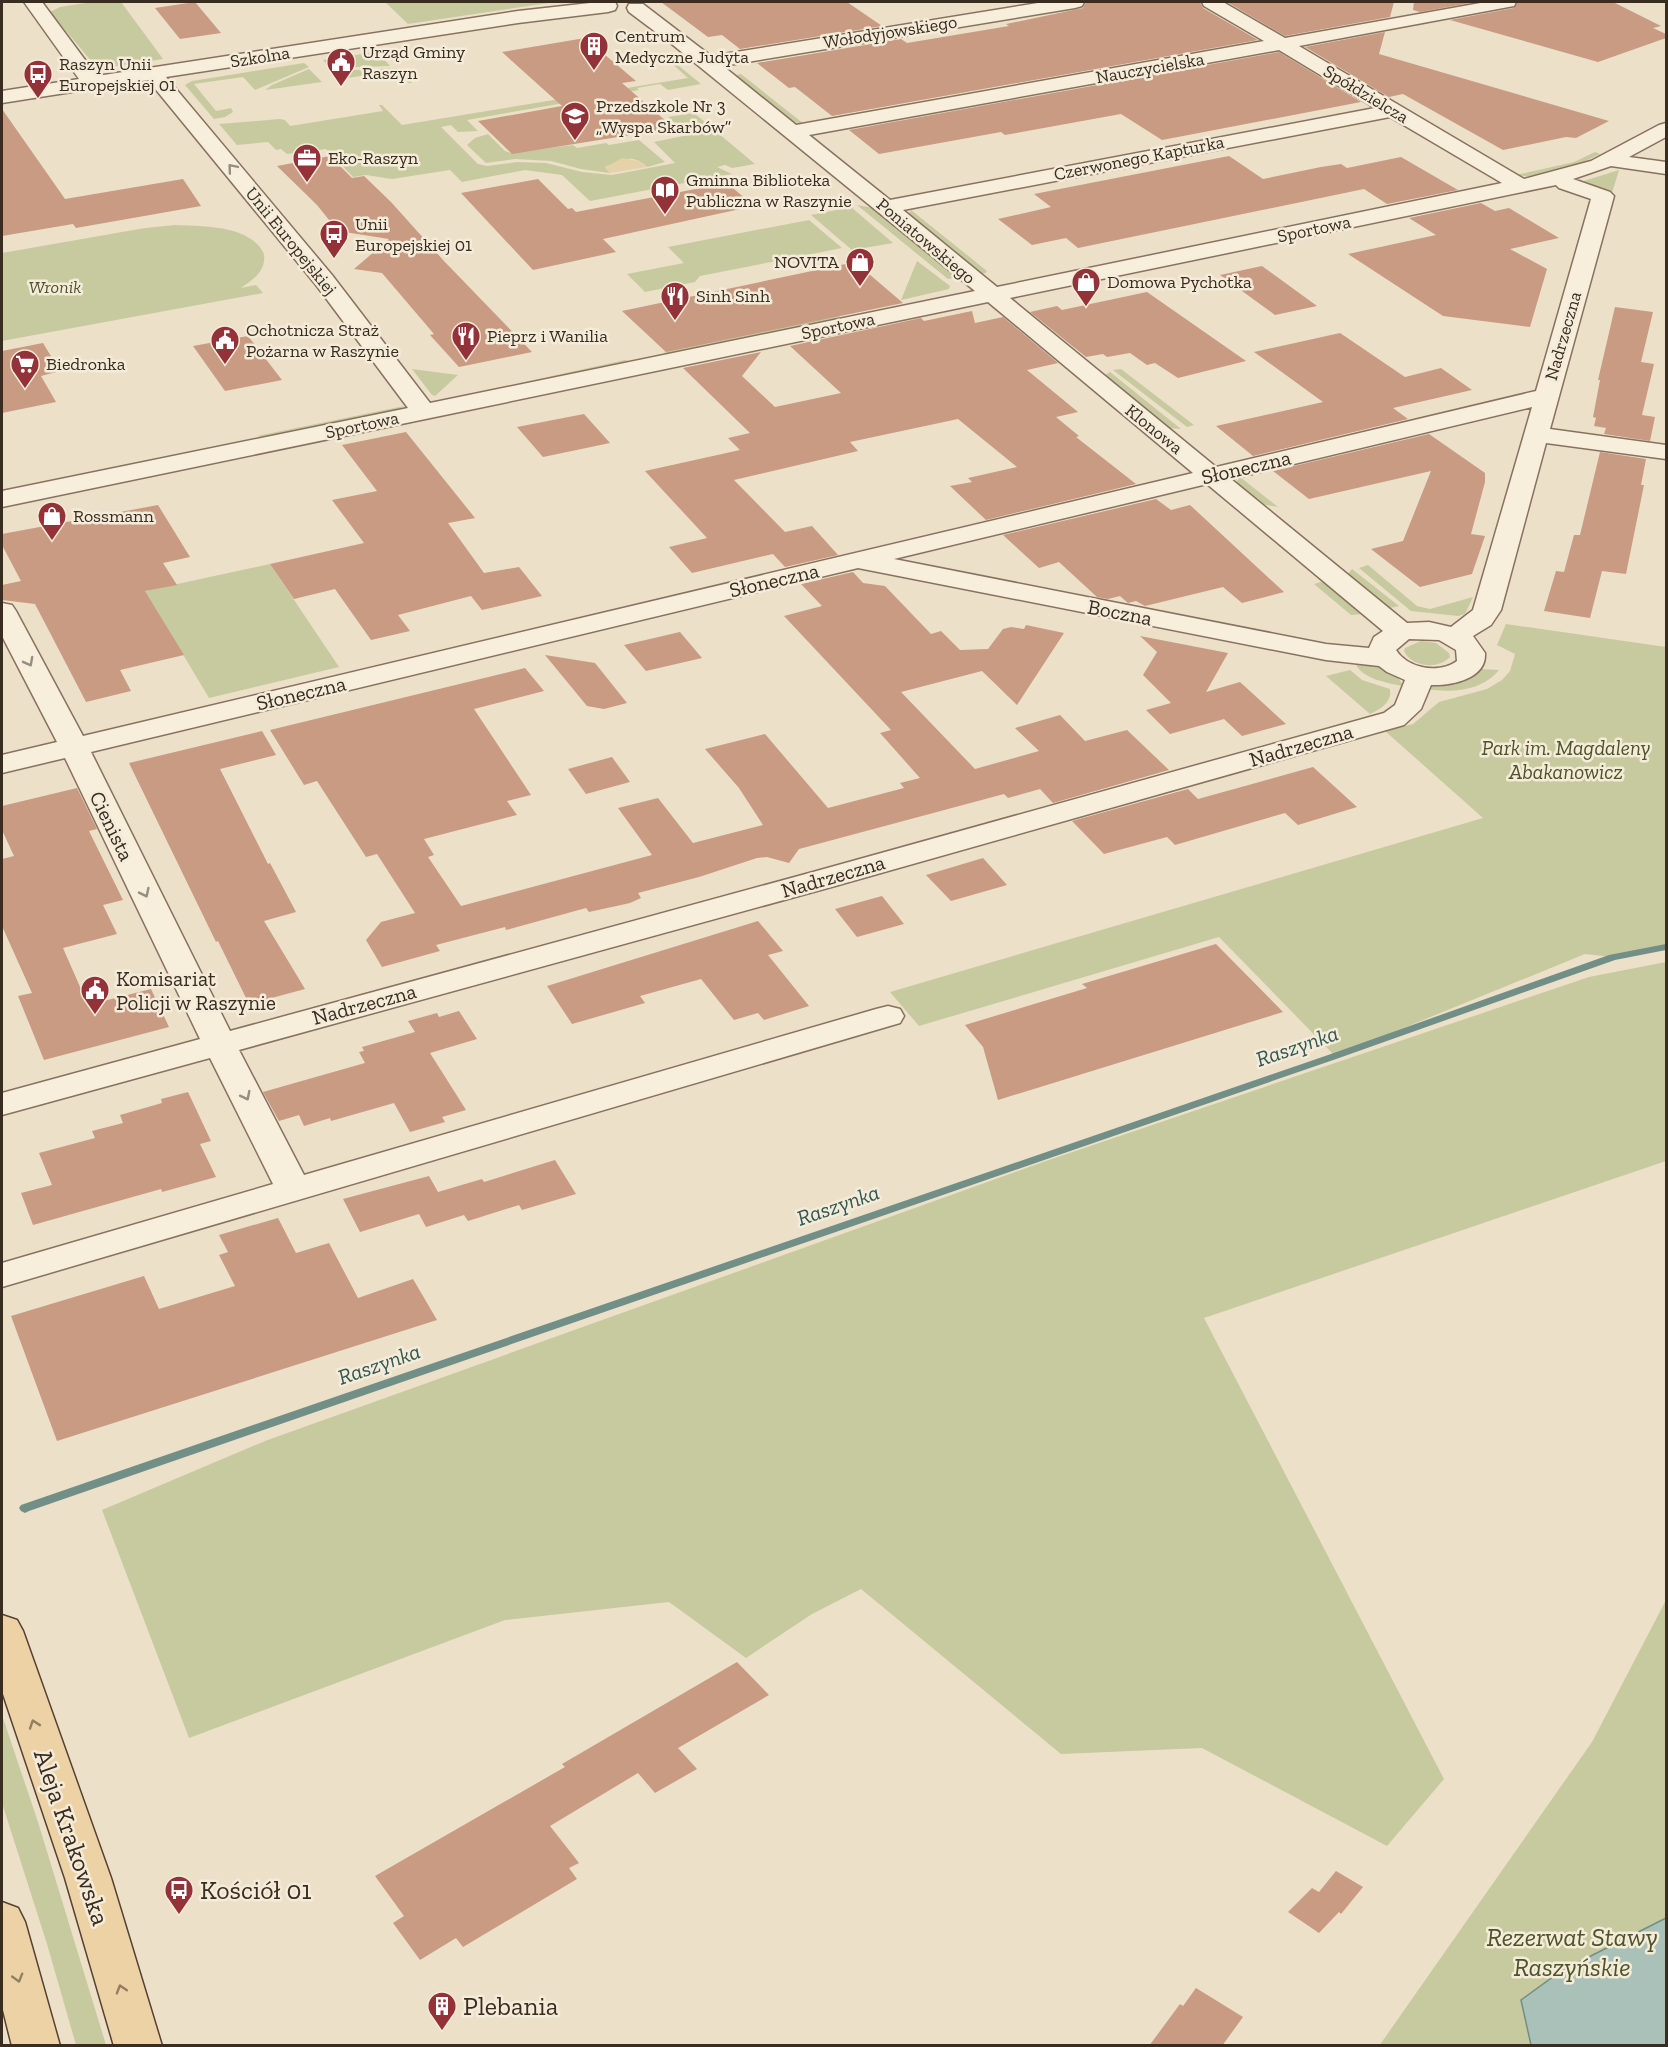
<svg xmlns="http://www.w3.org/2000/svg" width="1668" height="2047" font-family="'Zilla Slab',serif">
<rect width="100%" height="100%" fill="#ece0c9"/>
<!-- green -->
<g fill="#c7ca9e">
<polygon points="92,2 121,2 163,59 98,69 50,12 60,7"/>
<polygon points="385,2 555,2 408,24"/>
<polygon points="396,49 400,52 399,56 383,58 390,66 330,68 323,60"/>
<polygon points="660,53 663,53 701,84 668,90 660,84 637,88 639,90 467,120 478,131 458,132 451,125 441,127 478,164 487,166 517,162 546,163 582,172 612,175 675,163 654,142 688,135 668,117 694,113 755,164 732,168 725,165 717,167 732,174 590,201 562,175 525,170 462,182 450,170 392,179 366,175 353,177 326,149 287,154 281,149 276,150 268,142 237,145 219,124 280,119 285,120 290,126 383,111 379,105 382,105 402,125 688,78"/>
<polygon points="304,63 309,67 255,90 243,77 194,84 216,111 231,108 233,112 225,117 214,119 185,85 192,81"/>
<polygon points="398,68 412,83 409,83 396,70 342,79 334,71"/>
<polygon points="309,69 322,82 265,90 272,85"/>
<polygon points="741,74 804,124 790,121 732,76"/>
<path d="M488 134 505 151 511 153 573 145 577 148 606 143 609 145 639 140 665 162 647 167C631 152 621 161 605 167L610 173 581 169 551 161 515 159 486 163 467 145 475 138Z"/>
<path d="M1595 152 1600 154C1574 167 1545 181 1516 175L1574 162Z"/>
<polygon points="1619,170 1612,193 1574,184"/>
<polygon points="857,205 873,208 959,277 948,279"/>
<polygon points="851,207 893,243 852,250 811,215"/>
<polygon points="911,210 987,271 986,273 980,274 908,215"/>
<polygon points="809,220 842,248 700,276 695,282 645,292 627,274 684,263 668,247"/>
<path d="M175 225C202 226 251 225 264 254 266 271 254 279 241 288L256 285 263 293 2 341V253L145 228Z"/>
<polygon points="917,261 950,286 949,289 901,300"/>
<polygon points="839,316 841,318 839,320 671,354 663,352"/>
<polygon points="625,360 629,361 628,363 511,385"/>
<polygon points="412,369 458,375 435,396 432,395"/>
<polygon points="1121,369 1194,425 1187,427 1113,370"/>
<polygon points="1110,372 1181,429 1167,428 1104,376"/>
<polygon points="404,406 394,412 268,438 257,436"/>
<polygon points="1240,477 1278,507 1261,504 1237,485 1237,481"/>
<polygon points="270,564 339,667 209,698 145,591"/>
<polygon points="1368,565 1417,606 1430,609 1473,597 1465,614 1458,616 1411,611 1359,568"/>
<polygon points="1352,569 1399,606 1390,608 1348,574"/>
<polygon points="1321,582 1327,583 1364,614 1351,615 1314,584"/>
<polygon points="1506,624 1666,647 1666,947 1613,957 1585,954 1335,1056 1219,937 919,1026 890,992 1483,818 1385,731 1413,724 1439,702 1487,689 1502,680 1510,671 1515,654 1497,645"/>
<path d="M1421 641 1436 643 1449 653 1450 657C1438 670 1411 667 1404 651L1405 648Z"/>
<path d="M1355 663C1373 665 1396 667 1403 686 1387 683 1362 679 1355 663Z"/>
<path d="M1480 669 1499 670C1482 691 1452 693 1427 689L1438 683Z"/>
<path d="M1350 670 1362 680 1390 689C1392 702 1381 709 1370 714L1326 676Z"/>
<polygon points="1666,962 1666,1161 1204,1318 1444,1779 1387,1846 1202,1748 1061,1754 861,1589 812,1614 746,1658 669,1602 505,1620 189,1738 102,1510 265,1441 1043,1162 1589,977"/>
<polygon points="1666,1600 1666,2045 1379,2046 1592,1742"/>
<polygon points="2,1715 38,1822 106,2045 76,2045 47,1944 2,1803"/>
</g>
<!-- sand -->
<polygon fill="#e6d2a9" points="622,158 639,161 647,167 610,173 605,168"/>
<!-- water -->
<polygon fill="#aac1b9" stroke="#718f86" stroke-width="1.5" points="1666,1918 1666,2045 1531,2045 1521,2000 1561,1971"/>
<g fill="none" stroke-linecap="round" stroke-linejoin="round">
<!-- stream -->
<polygon fill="#718f86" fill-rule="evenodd" points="1666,944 1666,950 1615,960 1339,1058 29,1511 25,1513 21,1511 19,1508 21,1505 1331,1054 1609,955"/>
</g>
<!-- building -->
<g fill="#c89b82">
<polygon points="195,2 221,33 180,39 155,8"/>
<polygon points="661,2 847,2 882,26 740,49 722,35 708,37"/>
<polygon points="1086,2 1200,2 1203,8 1258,40 832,116 795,87 789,88 757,63 901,39 907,43 1009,26 1006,24 1083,8"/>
<polygon points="1227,2 1394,2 1390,17 1285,36"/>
<polygon points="1414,2 1476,2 1420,12 1413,10"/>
<polygon points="1518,2 1613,2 1661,26 1653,28 1666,34 1666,38 1598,62 1450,20 1514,8"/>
<polygon points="1385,32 1379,54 1609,121 1576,138 1566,137 1503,150 1403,94 1389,97 1305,47"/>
<polygon points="585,38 636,81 622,83 674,128 512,154 478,121 562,106 502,52"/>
<polygon points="1279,52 1361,102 1162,140 1121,114 1005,135 1001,132 879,154 849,130"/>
<polygon points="2,109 65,199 183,179 201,206 76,228 73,224 2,236"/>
<polygon points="330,156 352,178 364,176 391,202 444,261 532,352 459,367 430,335 434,334 382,273 354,269 389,239 338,231 317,205 277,166"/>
<polygon points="1229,156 1263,179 1321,167 1341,164 1347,168 1401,157 1458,190 1387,204 1364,189 1078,248 1066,238 1032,245 998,219 1051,207 1034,194"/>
<polygon points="538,179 568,209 572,208 576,212 727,183 754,206 603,239 616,252 533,270 461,193"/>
<polygon points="1481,203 1495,211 1509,208 1559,238 1510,249 1547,269 1530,327 1443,316 1348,254 1436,235 1409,218"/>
<polygon points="855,262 903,303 666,352 622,311"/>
<polygon points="1262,266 1317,306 1275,315 1220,275"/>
<polygon points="1147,292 1246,361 1178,378 1155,363 1147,365 1130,353 1107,357 1103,354 1086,357 1030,312 1057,306 1062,310"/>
<polygon points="1615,307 1653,312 1641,362 1654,364 1642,415 1655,417 1650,441 1604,434 1606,428 1594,426 1596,418 1593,417 1600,380 1598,380"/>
<polygon points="972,311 975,323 1003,317 1058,363 1027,370 1078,412 1056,417 1079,436 1076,437 1136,484 986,520 950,486 972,482 968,478 1017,467 958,419 850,442 858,451 734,480 785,532 812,526 838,555 785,567 773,554 692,573 669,547 707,538 645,471 740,450 728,438 750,433 683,368 761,352 742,376 775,407 841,393 790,346 921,318 924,321"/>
<polygon points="1340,333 1405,377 1441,368 1472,390 1393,408 1408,419 1253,456 1216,426 1323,402 1254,352"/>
<polygon points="248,336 282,380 225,391 193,346"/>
<polygon points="43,343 60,371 41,376 56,402 2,413 2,351"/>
<polygon points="584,414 610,443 543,457 517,427"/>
<polygon points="406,432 475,518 448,523 484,573 519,567 542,596 482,610 471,596 398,615 410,631 371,640 335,589 294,599 270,564 364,543 332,500 377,491 342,445"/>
<polygon points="1429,434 1485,473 1485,482 1471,534 1485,536 1472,574 1420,587 1371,549 1403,541 1431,471 1309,499 1273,471"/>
<polygon points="1600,452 1646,459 1641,485 1644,485 1626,574 1602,571 1590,618 1544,611 1556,571 1564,572 1574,535 1580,535"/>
<polygon points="1156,499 1171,510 1190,505 1284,592 1242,603 1223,587 1145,606 1136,601 1128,603 1120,596 1108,599 1097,597 1059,562 1039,568 1003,535"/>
<polygon points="158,505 190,557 163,563 177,585 145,591 184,655 120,670 131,691 86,702 35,604 2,600 2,585 21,581 2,545 2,534"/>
<polygon points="853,572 863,583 885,586 931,634 941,631 960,650 988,649 1003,629 1011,627 1024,629 1026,625 1064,633 1017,705 982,671 901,692 975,769 1039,751 1015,728 1060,715 1085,741 1127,730 1169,770 1053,803 1040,789 1008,798 1004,794 799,849 789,863 767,857 757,858 699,877 638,893 641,898 630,903 589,912 586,908 506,930 505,927 436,945 440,951 382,967 366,940 381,922 415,913 377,854 366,857 317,781 304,785 270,730 525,668 544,691 474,709 531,795 507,801 517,815 424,839 434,855 428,857 461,906 652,855 618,808 658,798 693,843 763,825 739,788 705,749 765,734 828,808 904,788 900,783 920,778 880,733 891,730 784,616 822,606 801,584"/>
<polygon points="680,632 702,658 646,671 624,645"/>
<polygon points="1140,636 1228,653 1206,692 1240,682 1286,724 1242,736 1224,719 1170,734 1146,710 1171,703 1143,675 1157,652"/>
<polygon points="545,655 595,663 627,703 604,709 587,706"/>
<polygon points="262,731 276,755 220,769 268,864 270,863 296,912 264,921 305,989 249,1004 218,941 216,942 129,763"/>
<polygon points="612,757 630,782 586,794 568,769"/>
<polygon points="1313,767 1357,807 1298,825 1285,813 1175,845 1167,837 1104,854 1072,821 1188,789 1198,799"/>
<polygon points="77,788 97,829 89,831 123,900 103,905 117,934 63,948 88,1005 151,989 169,1027 44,1060 18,996 32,993 2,926 2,859 14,856 2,830 2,806"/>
<polygon points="983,858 1007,885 951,901 926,875"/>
<polygon points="882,896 904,924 857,937 835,909"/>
<polygon points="758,921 783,951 768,955 809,1006 764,1020 758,1013 734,1020 701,979 640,996 645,1003 572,1024 547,986"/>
<polygon points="1216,944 1283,1012 998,1100 983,1047 965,1025 1087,988 1082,984"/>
<polygon points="459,1011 477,1039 430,1053 466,1110 442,1117 445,1122 410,1132 394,1103 331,1121 330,1118 304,1126 299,1115 279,1121 263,1092 365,1063 359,1052 364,1051 362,1047 415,1032 408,1021 437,1013 439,1017"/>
<polygon points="188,1092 211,1141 200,1144 216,1177 162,1192 161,1189 33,1225 21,1193 52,1185 39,1153 95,1138 92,1131 123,1123 120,1115 162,1103 161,1099"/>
<polygon points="555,1160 576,1194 522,1210 519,1205 468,1221 464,1215 426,1227 419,1214 360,1232 343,1199 429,1176 438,1192 482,1179 484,1182"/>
<polygon points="278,1218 296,1253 329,1243 358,1298 413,1279 437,1320 57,1441 11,1316 144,1276 159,1309 235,1286 219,1255 228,1252 219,1235"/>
<polygon points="737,1662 769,1695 678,1748 697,1769 655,1793 638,1773 550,1826 579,1863 569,1868 577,1879 463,1947 456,1938 420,1960 393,1923 404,1916 375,1876 565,1767 562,1764"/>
<polygon points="1336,1871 1363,1887 1341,1914 1339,1912 1319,1933 1288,1912 1312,1888 1319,1892"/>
<polygon points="1196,1988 1243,2017 1222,2046 1149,2046 1180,2004 1183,2006"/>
</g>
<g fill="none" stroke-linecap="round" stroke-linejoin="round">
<!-- minor casing -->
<g stroke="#88725f" stroke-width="3">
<path id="minor" d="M24 2H42L97 76 518 11 599 2H615L617 6 615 10 608 12 518 23 166 77 332 275 430 403 975 291 673 45 629 12 627 8 629 4H643L711 56 1044 2H1084L1082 6 1075 8 723 66 796 125 1264 41 1204 6 1202 2H1223L1285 38 1486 2H1516L1514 6 1299 46 1524 179 1591 161 1659 125 1666 123V137L1629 157 1666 162V174L1611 166 1573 179 1610 192 1614 196 1550 429 1666 445V459L1546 443 1501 610 1491 625 1473 636 1485 653C1487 679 1451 686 1431 685L1421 709 1404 725 835 886 239 1050 304 1175 876 1009 888 1006 900 1009 904 1016 900 1023 2 1287V1263L273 1184 210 1058 2 1115V1093L200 1039 65 758 2 773V755L57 742 2 636V603L12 605 16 611 83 736 1193 473 988 302 2 507V491L408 408 316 285 148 80 2 103V91L79 79ZM1279 50 1375 108 890 200 809 135ZM1390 117 1502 183 997 287 903 210ZM1556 185 1559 188 1591 199 1536 391 1216 467 1010 298ZM1532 407 1473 610 1451 627 1429 622 1407 623 1231 479ZM1207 484 1383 631 1374 637 1369 648 1326 644 894 559ZM858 568 1326 660 1379 666 1387 672 1405 680 1395 705 1384 713 813 872 230 1031 91 752ZM1409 639 1439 640 1456 650 1457 661C1439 674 1408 669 1396 650Z"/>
</g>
<!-- major casing -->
<g stroke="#564133" stroke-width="3">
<g id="major">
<polygon points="2,1615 17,1620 23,1631 111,1878 162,2046 114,2046 65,1878 2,1691"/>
<polygon points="2,1902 18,1908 25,1922 60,2046 12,2046 2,2006"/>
</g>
</g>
<!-- minor -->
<use href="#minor" fill="#f7eedc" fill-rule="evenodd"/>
<!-- major -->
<use href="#major" fill="#ecd2a5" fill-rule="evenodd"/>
</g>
<!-- one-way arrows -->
<defs><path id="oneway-chevron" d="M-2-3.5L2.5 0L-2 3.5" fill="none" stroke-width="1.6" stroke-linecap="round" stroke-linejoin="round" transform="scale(1.5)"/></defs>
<g stroke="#988d7e">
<use href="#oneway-chevron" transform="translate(232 168) rotate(-130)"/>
<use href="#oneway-chevron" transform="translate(29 662) rotate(62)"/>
<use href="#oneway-chevron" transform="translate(145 893) rotate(64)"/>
<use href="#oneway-chevron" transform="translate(246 1096) rotate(63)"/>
</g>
<g stroke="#927f63">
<use href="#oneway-chevron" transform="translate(34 1724) rotate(-109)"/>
<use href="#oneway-chevron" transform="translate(18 1978) rotate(74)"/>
<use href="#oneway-chevron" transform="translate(121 1989) rotate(-107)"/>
</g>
<!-- icons -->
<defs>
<g id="building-pin" transform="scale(1.5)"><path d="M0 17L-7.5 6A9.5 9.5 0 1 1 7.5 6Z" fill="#933239" stroke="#f4ebd9"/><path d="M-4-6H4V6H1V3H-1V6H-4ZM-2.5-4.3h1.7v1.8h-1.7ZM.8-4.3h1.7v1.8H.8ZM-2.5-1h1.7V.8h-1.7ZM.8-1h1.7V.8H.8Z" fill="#fff"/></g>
<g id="civic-pin" transform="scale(1.5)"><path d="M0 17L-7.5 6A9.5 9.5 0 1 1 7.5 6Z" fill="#933239" stroke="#f4ebd9"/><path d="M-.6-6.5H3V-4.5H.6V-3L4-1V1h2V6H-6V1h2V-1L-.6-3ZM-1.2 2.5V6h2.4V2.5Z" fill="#fff"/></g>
<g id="bus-pin" transform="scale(1.5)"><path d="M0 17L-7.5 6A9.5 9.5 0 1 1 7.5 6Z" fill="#933239" stroke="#f4ebd9"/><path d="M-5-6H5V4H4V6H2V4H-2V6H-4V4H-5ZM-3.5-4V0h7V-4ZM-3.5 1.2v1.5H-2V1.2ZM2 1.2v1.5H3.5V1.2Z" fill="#fff"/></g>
<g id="school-pin" transform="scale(1.5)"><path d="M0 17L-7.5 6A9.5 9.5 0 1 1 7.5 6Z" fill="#933239" stroke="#f4ebd9"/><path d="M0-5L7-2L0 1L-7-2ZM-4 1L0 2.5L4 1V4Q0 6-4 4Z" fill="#fff"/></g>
<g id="office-pin" transform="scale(1.5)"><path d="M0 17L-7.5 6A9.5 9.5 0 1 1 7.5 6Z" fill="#933239" stroke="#f4ebd9"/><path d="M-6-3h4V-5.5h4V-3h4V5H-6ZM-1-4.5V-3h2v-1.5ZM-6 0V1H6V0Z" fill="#fff"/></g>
<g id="library-pin" transform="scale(1.5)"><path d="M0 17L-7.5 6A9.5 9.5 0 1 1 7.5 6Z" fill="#933239" stroke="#f4ebd9"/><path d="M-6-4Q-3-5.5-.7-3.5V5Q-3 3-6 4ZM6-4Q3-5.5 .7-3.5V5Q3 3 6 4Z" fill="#fff"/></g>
<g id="shop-pin" transform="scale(1.5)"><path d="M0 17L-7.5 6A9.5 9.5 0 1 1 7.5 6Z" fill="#933239" stroke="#f4ebd9"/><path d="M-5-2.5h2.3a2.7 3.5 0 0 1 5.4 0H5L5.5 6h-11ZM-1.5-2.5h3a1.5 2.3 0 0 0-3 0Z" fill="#fff"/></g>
<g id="restaurant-pin" transform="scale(1.5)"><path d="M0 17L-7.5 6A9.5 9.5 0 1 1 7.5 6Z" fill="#933239" stroke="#f4ebd9"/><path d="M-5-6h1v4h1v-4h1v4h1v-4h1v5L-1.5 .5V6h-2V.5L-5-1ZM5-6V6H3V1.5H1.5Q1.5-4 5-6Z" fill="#fff"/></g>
<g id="supermarket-pin" transform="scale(1.5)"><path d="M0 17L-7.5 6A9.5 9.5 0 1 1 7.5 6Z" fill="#933239" stroke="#f4ebd9"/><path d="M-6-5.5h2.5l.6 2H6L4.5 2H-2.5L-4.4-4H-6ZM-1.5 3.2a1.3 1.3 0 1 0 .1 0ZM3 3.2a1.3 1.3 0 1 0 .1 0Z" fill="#fff"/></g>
</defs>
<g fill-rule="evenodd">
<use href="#building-pin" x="594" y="46"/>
<use href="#civic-pin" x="341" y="62"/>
<use href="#bus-pin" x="38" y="74"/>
<use href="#school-pin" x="575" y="116"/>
<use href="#office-pin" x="307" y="158"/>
<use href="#library-pin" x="665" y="190"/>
<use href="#bus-pin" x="334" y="234"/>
<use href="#shop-pin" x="860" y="262"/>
<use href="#shop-pin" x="1086" y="282"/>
<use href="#restaurant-pin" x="675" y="296"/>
<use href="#restaurant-pin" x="466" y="336"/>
<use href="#civic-pin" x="225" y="340"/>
<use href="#supermarket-pin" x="25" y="364"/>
<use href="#shop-pin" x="52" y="516"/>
<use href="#civic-pin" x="95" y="990"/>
<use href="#bus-pin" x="179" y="1890"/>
<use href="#building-pin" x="442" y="2006"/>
</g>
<g text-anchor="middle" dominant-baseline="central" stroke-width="5" stroke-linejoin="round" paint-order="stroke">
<!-- far-street labels -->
<g font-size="18" fill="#392c21" stroke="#f4ebd9">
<text transform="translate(890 32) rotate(-9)">Wołodyjowskiego</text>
<text transform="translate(260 57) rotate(-9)">Szkolna</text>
<text transform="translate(1150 68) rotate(-10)">Nauczycielska</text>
<text transform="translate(1366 94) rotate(31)">Spółdzielcza</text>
<text transform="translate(1139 158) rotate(-11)">Czerwonego Kapturka</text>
<text transform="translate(1314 229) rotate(-12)">Sportowa</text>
<text transform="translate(291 241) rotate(51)">Unii Europejskiej</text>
<text transform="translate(926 241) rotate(40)">Poniatowskiego</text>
<text transform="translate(838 326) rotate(-12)">Sportowa</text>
<text transform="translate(1563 336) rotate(-74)">Nadrzeczna</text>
<text transform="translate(362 425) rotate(-12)">Sportowa</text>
<text transform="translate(1154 429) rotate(39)">Klonowa</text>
</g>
<!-- far-poi labels -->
<g font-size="18" fill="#392c21" stroke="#f4ebd9" text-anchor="start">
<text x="615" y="36">Centrum<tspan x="615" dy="21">Medyczne Judyta</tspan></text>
<text x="362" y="52">Urząd Gminy<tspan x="362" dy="21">Raszyn</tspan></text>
<text x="59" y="64">Raszyn Unii<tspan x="59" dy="21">Europejskiej 01</tspan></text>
<text x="596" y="106">Przedszkole Nr 3<tspan x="596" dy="21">„Wyspa Skarbów”</tspan></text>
<text x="328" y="158">Eko-Raszyn</text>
<text x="686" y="180">Gminna Biblioteka<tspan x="686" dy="21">Publiczna w Raszynie</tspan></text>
<text x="355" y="224">Unii<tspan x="355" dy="21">Europejskiej 01</tspan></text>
<text x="839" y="262" text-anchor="end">NOVITA</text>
<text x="1107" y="282">Domowa Pychotka</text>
<text x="696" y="296">Sinh Sinh</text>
<text x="246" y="330">Ochotnicza Straż<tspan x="246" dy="21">Pożarna w Raszynie</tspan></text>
<text x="487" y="336">Pieprz i Wanilia</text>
<text x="46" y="364">Biedronka</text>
<text x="73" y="516">Rossmann</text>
</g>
<!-- far-park labels -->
<g font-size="18" font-style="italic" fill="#4c5429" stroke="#f4ebd9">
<text x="55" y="287">Wronik</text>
</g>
<!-- street labels -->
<g font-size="21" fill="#392c21" stroke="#f4ebd9">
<text transform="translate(1246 467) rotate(-13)">Słoneczna</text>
<text transform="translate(774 580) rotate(-13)">Słoneczna</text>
<text transform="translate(1120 612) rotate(11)">Boczna</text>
<text transform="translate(301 693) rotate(-13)">Słoneczna</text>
<text transform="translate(1301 745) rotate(-16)">Nadrzeczna</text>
<text transform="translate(112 826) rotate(64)">Cienista</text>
<text transform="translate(833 876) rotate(-16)">Nadrzeczna</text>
<text transform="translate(364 1004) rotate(-15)">Nadrzeczna</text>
</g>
<!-- park labels -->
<g font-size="21" font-style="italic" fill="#4c5429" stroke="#f4ebd9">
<text x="1566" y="747">Park im. Magdaleny<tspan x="1566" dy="24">Abakanowicz</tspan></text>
</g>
<!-- poi labels -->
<g font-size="21" fill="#392c21" stroke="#f4ebd9" text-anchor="start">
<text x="116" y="978">Komisariat<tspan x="116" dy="24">Policji w Raszynie</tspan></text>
</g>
<!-- water labels -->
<g font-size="22" font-style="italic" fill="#325853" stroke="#f4ebd9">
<text transform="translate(1297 1046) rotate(-19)">Raszynka</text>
<text transform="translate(838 1205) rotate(-19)">Raszynka</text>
<text transform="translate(379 1364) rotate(-19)">Raszynka</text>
</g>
<!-- near-street labels -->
<g font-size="26" fill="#392c21" stroke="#f4ebd9">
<text transform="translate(72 1837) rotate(71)">Aleja Krakowska</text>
</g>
<!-- near-poi labels -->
<g font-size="26" fill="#392c21" stroke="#f4ebd9" text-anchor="start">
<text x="200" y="1890">Kościół 01</text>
<text x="463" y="2006">Plebania</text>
</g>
<!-- near-park labels -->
<g font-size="26" font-style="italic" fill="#4c5429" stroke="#f4ebd9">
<text x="1572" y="1937">Rezerwat Stawy<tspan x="1572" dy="30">Raszyńskie</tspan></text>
</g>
</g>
<!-- border -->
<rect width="1668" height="2047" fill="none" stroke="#392c21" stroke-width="6"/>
</svg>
